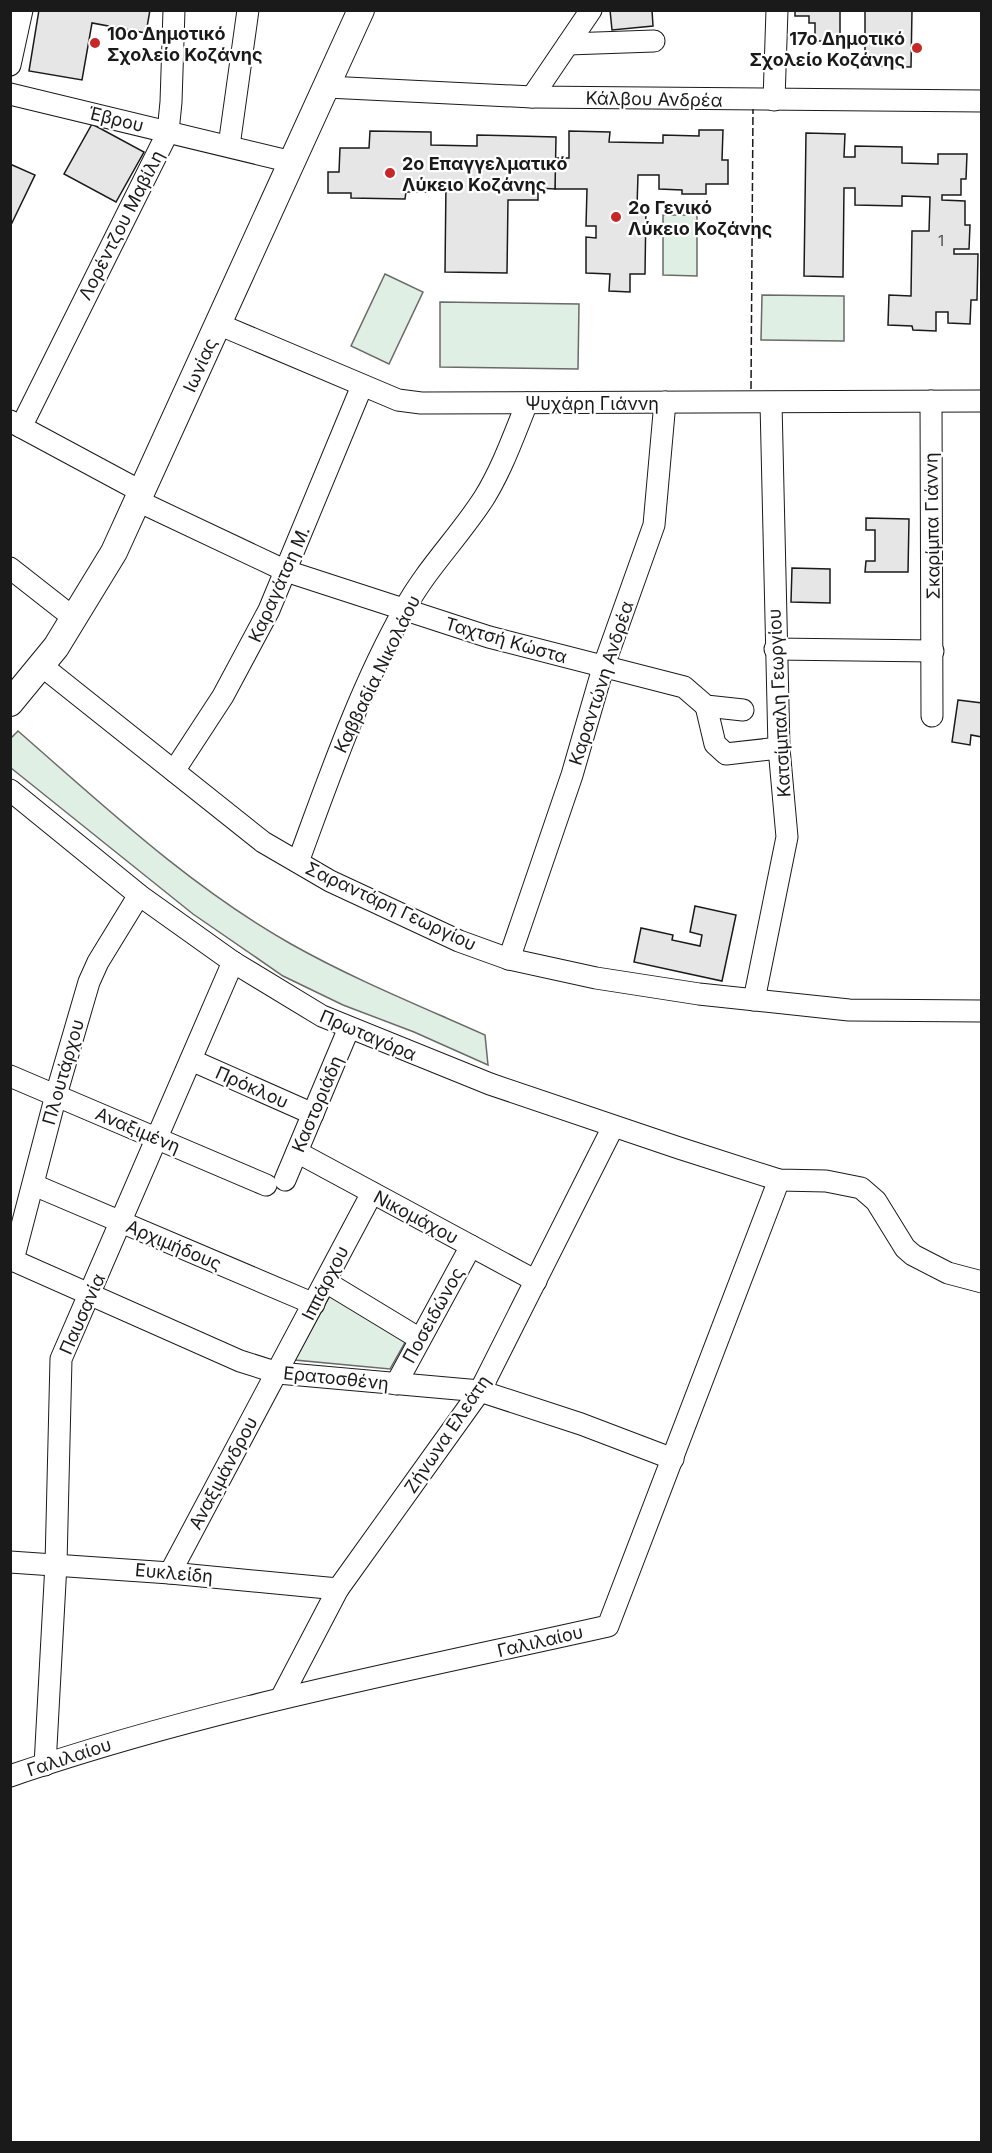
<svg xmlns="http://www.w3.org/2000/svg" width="992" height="2153" font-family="Inter,sans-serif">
<rect width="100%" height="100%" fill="#fff"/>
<!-- green -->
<g fill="#e0efe3" stroke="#6a6a6a" stroke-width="1.5">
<polygon points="663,215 697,215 697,276 663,275"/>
<polygon points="385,274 423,292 389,364 351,346"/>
<polygon points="762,295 844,296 844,341 761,340"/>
<polygon points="440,302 579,304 578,369 440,367"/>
<path d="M18 731C104 806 190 887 291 944 353 979 420 1006 485 1035L488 1065 414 1032 343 1005 283 976 193 914 11 768V738Z"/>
<polygon points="332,1292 408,1337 390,1369 295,1360"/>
</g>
<!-- building -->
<g fill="#e6e6e6" stroke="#1a1a1a" stroke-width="1.5">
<polygon points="39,10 150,10 146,33 92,23 82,80 29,71"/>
<polygon points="610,10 652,10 653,26 612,30"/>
<polygon points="795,10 840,10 840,41 815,41 815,23 809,23 809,16 795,16"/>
<polygon points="865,10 912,10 911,67 865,66"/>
<polygon points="92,124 144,152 116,202 64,174"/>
<polygon points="699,130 723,130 722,160 728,160 728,184 706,184 706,194 682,194 682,190 659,189 659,175 638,175 637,207 646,207 645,274 630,274 630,292 609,291 610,274 586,273 586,237 596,238 596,226 586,226 587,189 555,189 555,158 569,158 569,131 610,132 609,142 663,143 663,135 699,136"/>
<polygon points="370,131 431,132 431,145 477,146 477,135 556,137 555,189 538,188 538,200 508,200 507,273 445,272 446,182 430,182 430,192 406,192 405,199 351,198 351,193 328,193 328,172 339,172 340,148 369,148"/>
<polygon points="806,133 845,134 844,157 855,157 855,146 902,147 902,163 938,164 938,154 967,154 966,179 961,179 961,195 942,195 942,200 965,201 965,225 970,225 969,249 954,249 954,254 978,254 977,300 971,300 970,324 948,323 948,312 936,312 936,331 913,330 912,326 888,325 889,295 911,296 912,231 929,231 930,197 902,196 902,206 855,205 855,188 844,188 843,277 804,276"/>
<polygon points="10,164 35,175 10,227"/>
<polygon points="866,518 909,519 908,572 865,572 866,561 875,561 875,530 866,530"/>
<polygon points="792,568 830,569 830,603 791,602"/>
<polygon points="958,700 982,703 982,737 971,735 970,745 952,742"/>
<polygon points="695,906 736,915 722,981 634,962 641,928 673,935 672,940 700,946 702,935 690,932"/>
</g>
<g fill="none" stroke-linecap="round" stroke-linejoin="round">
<!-- minor casing -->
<g stroke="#1a1a1a" stroke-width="23">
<g id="minor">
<polyline points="568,44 654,41"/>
<polyline points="10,65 22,10"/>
<polyline points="327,87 532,97 982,101"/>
<polyline points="10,94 292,162"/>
<polyline points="532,97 591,10"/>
<polyline points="774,100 777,10"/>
<polyline points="229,146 248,10"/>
<polyline points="218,324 398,400 421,403 982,401"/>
<polyline points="931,401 932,716"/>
<polyline points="10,421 142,492"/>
<polyline points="21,427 168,132 171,102 174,10"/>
<polyline points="138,501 286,571 489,637 684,687 706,706 743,710"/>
<polyline points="10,568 75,619"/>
<polyline points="775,649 933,651"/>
<polyline points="42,666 263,842 330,881 459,941 509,959 596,978 699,994 849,1010 982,1011"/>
<polyline points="706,706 715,744 726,754 779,748"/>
<polyline points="174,771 223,696 269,610 362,386"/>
<polyline points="10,790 139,895 233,962 322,1016 490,1084 679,1148 779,1180 826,1181 861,1188 876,1201 905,1248 913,1255 948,1273 982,1282"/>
<path d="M298 862C329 778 360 688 404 610 426 569 459 537 484 498 502 469 514 435 527 403"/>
<polyline points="509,959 572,775 603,668 654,525 665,402"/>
<polyline points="754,1000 787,837 779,748 771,403"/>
<polyline points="191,1060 313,1114"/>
<polyline points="10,1076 266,1185"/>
<polyline points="297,1152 536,1281"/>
<polyline points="285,1180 349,1028"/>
<polyline points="34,1185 314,1304"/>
<polyline points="10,1259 240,1361 278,1373 480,1391 581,1424 673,1459"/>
<polyline points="13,1260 56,1095 89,982 98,962 139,895"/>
<polyline points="326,1282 420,1339"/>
<polyline points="396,1384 471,1246"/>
<polyline points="10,1562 170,1573 338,1589"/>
<polyline points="170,1573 372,1193"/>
<polyline points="281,1698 338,1589 480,1391 613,1127"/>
<polyline points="45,1765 56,1564 61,1359 233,962"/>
<path d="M10 1776C205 1709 407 1671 608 1626L779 1180"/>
</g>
</g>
<!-- major casing -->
<g stroke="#1a1a1a" stroke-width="28">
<polyline id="major" points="10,703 56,647 114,552 361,10"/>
</g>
<!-- minor -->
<use href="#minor" stroke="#fff" stroke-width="21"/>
<!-- major -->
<use href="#major" stroke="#fff" stroke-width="26"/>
<!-- fence -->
<polyline stroke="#1a1a1a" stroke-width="1.5" stroke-dasharray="8 3" stroke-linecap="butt" points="751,389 753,109"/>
</g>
<!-- markers -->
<g fill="#c62828" stroke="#fff" stroke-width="2">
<circle cx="95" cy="43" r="6"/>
<circle cx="917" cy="48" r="6"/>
<circle cx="390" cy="173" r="6"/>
<circle cx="616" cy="217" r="6"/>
</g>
<g text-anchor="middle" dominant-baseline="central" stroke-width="4.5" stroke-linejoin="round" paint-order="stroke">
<!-- number labels -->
<g font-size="15" fill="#4d4d4d">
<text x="941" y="240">1</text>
</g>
<!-- poi labels -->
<g font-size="18" font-weight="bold" fill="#1a1a1a" stroke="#fff" text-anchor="start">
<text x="107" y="33">10ο Δημοτικό<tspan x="107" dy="21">Σχολείο Κοζάνης</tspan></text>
<text x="905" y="38" text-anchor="end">17ο Δημοτικό<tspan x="905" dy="21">Σχολείο Κοζάνης</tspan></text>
<text x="402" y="163">2ο Επαγγελματικό<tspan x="402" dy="21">Λύκειο Κοζάνης</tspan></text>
<text x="628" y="207">2ο Γενικό<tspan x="628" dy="21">Λύκειο Κοζάνης</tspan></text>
</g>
<!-- street labels -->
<g font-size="18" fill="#1a1a1a" stroke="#fff">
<text transform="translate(654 99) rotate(1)">Κάλβου Ανδρέα</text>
<text transform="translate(116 119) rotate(14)">Έβρου</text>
<text transform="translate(121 225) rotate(-63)">Λορέντζου Μαβίλη</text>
<text transform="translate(200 365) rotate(-66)">Ιωνίας</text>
<text x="592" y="403">Ψυχάρη Γιάννη</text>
<text transform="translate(932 526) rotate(-91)">Σκαρίμπα Γιάννη</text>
<text transform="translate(279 584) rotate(-66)">Καραγάτση Μ.</text>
<text transform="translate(506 640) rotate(16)">Ταχτσή Κώστα</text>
<text transform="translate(377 674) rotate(-64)">Καββαδία Νικολάου</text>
<text transform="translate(601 683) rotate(-72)">Καραντώνη Ανδρέα</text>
<text transform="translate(779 703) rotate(-93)">Κατσίμπαλη Γεωργίου</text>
<text transform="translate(391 906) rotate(25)">Σαραντάρη Γεωργίου</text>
<text transform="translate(368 1035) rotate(23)">Πρωταγόρα</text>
<text transform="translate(63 1072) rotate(-74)">Πλουτάρχου</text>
<text transform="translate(252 1087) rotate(24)">Πρόκλου</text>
<text transform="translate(317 1104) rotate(-67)">Καστοριάδη</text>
<text transform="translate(138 1130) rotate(23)">Αναξιμένη</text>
<text transform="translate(416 1217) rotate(28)">Νικομάχου</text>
<text transform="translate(174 1245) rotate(23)">Αρχιμήδους</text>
<text transform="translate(325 1283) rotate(-63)">Ιππάρχου</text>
<text transform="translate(82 1314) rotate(-66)">Παυσανία</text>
<text transform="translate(433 1315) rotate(-61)">Ποσειδώνος</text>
<text transform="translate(336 1378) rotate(6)">Ερατοσθένη</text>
<text transform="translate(447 1434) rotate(-56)">Ζήνωνα Ελεάτη</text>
<text transform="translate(223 1473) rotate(-62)">Αναξιμάνδρου</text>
<text transform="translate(174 1573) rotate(5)">Ευκλείδη</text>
<text transform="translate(540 1641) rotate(-13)">Γαλιλαίου</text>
<text transform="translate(69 1757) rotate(-18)">Γαλιλαίου</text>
</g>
</g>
<!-- border -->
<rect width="992" height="2153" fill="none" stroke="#1a1a1a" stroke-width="24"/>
</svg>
